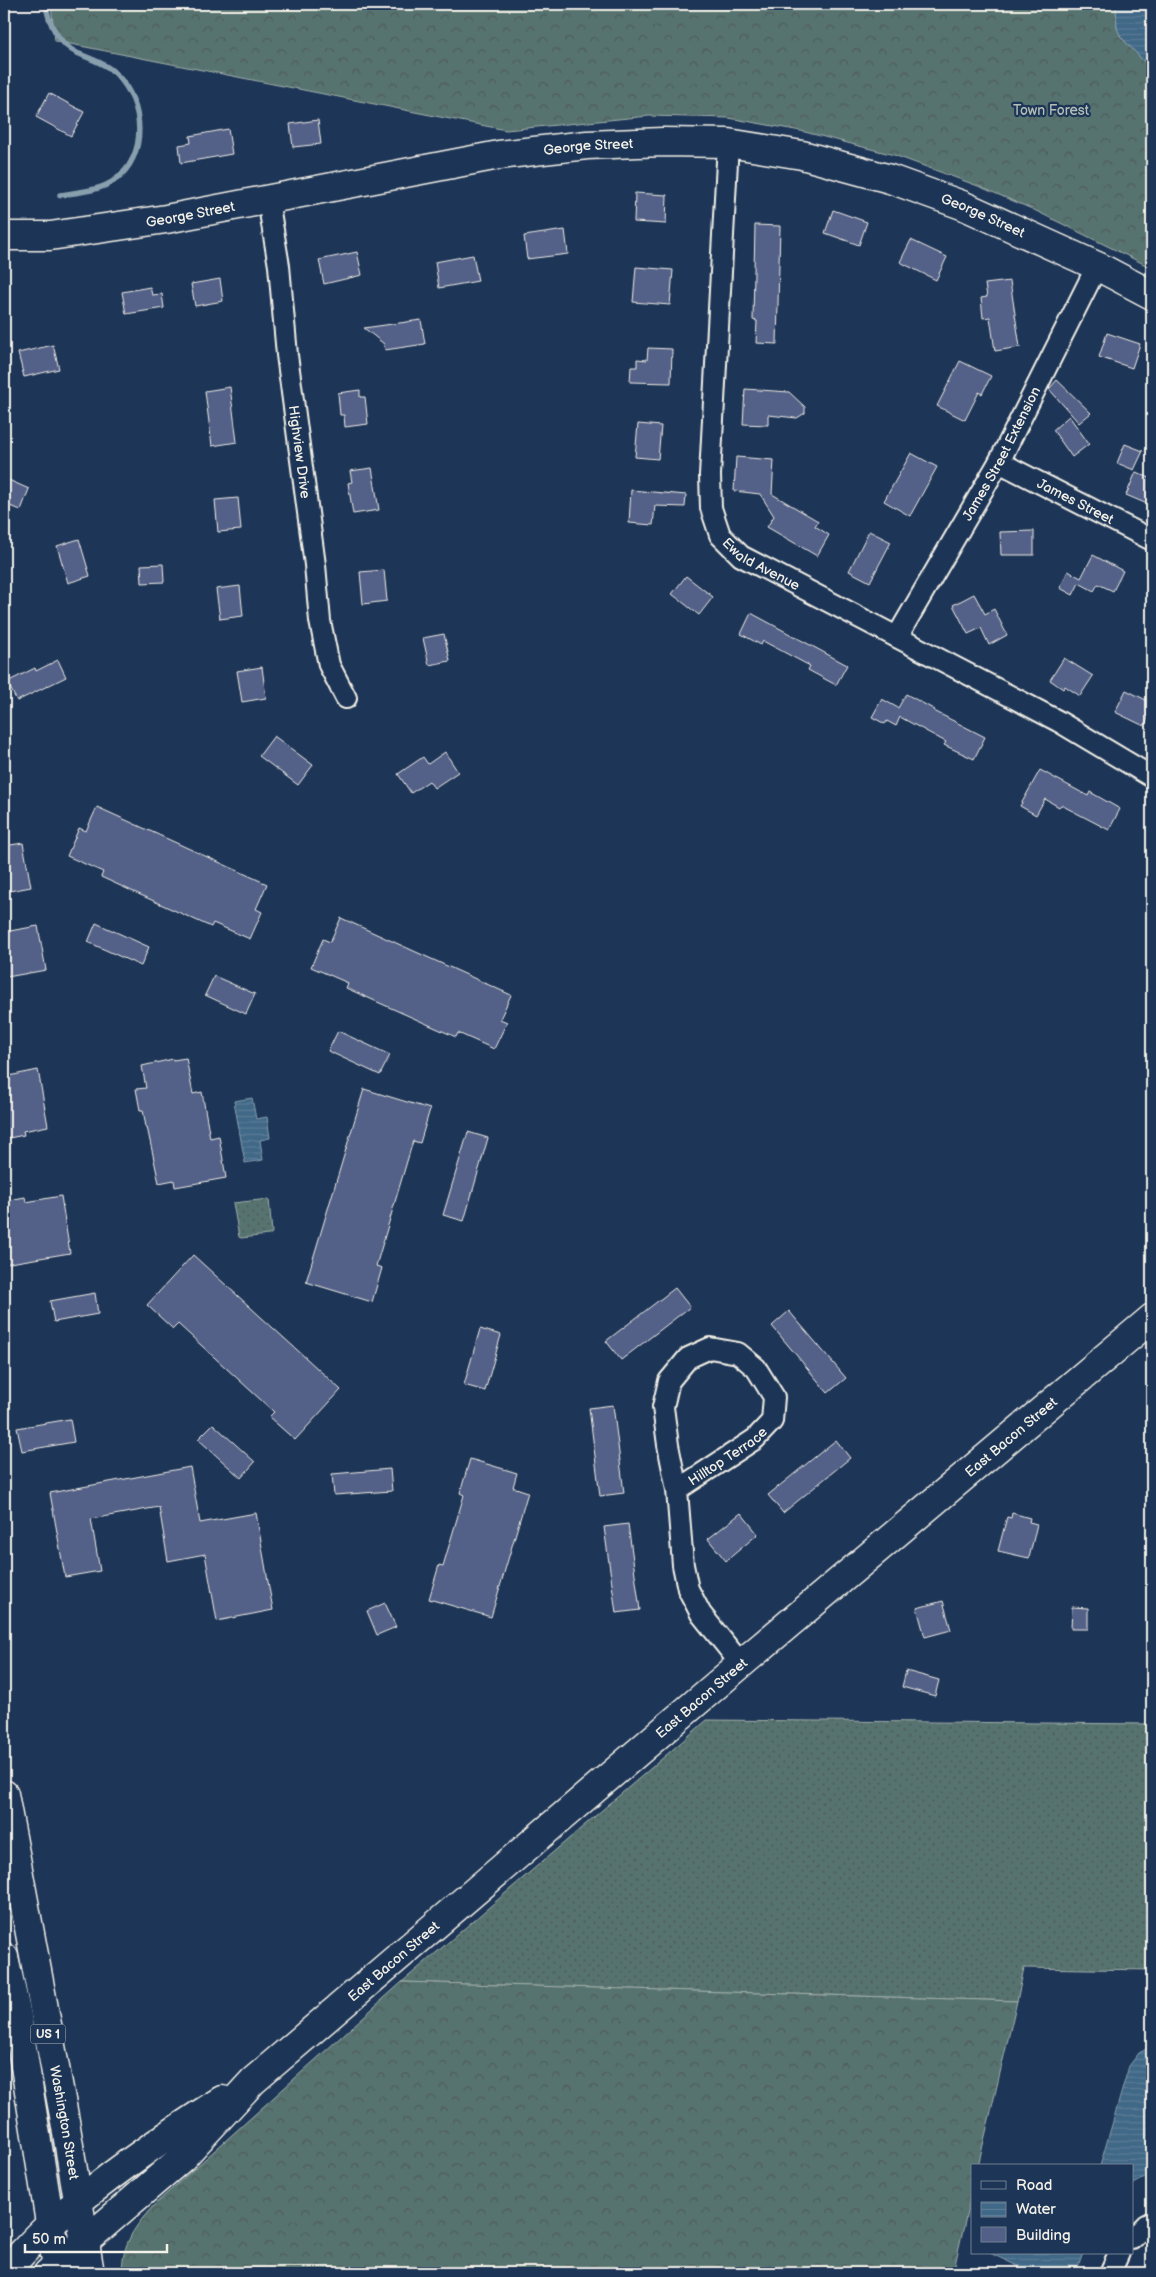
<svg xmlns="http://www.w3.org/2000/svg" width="1156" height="2277" font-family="'Balsamiq Sans',sans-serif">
<defs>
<pattern id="grass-dots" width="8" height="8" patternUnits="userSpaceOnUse" patternTransform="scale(1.25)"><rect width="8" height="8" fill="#567370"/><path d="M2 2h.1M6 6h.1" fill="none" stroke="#4f5b59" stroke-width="1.8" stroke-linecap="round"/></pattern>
<pattern id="forest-crowns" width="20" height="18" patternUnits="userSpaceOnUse" patternTransform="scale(1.25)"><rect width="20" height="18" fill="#567370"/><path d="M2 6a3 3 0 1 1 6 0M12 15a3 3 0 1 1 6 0" fill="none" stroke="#4f5b59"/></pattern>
<pattern id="wetland-marsh" width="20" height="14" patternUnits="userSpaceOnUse" patternTransform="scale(1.25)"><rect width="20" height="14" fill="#567370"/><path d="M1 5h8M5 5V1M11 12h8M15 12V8" fill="none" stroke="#4f5b59"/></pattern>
<pattern id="water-rules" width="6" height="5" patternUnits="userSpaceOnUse" patternTransform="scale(1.25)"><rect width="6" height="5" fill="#406887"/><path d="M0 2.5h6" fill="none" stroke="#5c7e98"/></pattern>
</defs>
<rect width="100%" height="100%" fill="#1d3557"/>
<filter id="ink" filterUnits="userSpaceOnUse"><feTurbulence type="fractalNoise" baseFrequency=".02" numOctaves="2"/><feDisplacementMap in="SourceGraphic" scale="10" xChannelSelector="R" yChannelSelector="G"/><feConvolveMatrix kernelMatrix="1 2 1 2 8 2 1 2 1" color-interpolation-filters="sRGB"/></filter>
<g filter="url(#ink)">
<!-- grass -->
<g fill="url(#grass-dots)" stroke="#a5b2ac">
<polygon points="269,1199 272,1233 269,1235 241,1238 239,1237 233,1203"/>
<polygon points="707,1720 1152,1724 1152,1970 1024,1968 1017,2001 402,1982"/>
</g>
<!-- forest -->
<g fill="url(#forest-crowns)" stroke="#a5b2ac">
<polygon points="51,4 1116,4 1117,28 1121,37 1152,70 1152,268 1032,209 978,186 894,155 801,131 729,118 649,116 506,130 55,41"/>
<path d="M402 1982 1017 2001 978 2166H972V2191L953 2273H122C122 2243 135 2226 155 2204Z"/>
</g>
<!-- wetland -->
<polygon fill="url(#wetland-marsh)" stroke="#a5b2ac" points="388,4 458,4 422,10 394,9"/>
<!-- water -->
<g fill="url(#water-rules)" stroke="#889fae">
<polygon points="1116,4 1152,4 1152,70 1121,37 1117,28"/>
<polygon points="252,1098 256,1119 267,1117 270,1138 260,1140 263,1160 245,1163 234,1101"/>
<polygon points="1152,2046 1152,2174 1132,2185 1132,2166 1100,2166 1129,2066 1139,2053"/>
<polygon points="990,2253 1083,2253 1076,2273 1032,2273"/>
</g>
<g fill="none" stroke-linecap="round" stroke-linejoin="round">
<!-- stream -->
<path stroke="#889fae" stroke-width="5.5" d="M46 4C48 23 59 44 77 53 91 59 107 64 117 75 145 104 148 156 115 180 100 191 78 192 60 195"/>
</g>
<!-- building -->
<g fill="#526088" stroke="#f4f1e8">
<polygon points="49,93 84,112 71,136 36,117"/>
<polygon points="318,120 321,144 293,147 290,124"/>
<polygon points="228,129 232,154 181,163 179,145 191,143 190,136"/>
<polygon points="635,193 667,195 666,224 634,222"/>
<polygon points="833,210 867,222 859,245 825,233"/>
<polygon points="755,225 780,226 777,344 756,343 757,321 753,320"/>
<polygon points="565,230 568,254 527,259 524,236"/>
<polygon points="911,240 947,257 936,280 900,262"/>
<polygon points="357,252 362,275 324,284 319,260"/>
<polygon points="473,255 478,281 439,288 435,262"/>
<polygon points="636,267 673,270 670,305 633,302"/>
<polygon points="220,279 223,301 195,306 191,284"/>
<polygon points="1010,281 1020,347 995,351 990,317 983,318 981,298 987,297 985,284"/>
<polygon points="150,287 152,295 162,294 164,308 126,314 122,292"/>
<polygon points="421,320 425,344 385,350 384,344 364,328"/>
<polygon points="1107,333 1140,344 1132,368 1099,357"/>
<polygon points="53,345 59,369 24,377 18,353"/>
<polygon points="648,348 672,349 671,383 630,382 631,367 637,367 637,359 647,360"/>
<polygon points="960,361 991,376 982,394 979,392 965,420 937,406"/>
<polygon points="1057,380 1091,413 1079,423 1049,389"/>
<polygon points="230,387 237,442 212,446 205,391"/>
<polygon points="745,389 789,392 805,407 805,413 797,418 768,415 768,425 743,424"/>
<polygon points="360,390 360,397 365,397 368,424 345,427 344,415 340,415 338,393"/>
<polygon points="1069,416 1089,444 1072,457 1053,430"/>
<polygon points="638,424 661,426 658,459 635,457"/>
<polygon points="1125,444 1143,451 1134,470 1117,463"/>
<polygon points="911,453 937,467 910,516 884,501"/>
<polygon points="736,457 774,460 772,494 818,521 815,526 829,535 817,556 767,527 774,516 760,494 734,491"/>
<polygon points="372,468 379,510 353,514 348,483 352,482 350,471"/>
<polygon points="1136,472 1152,479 1152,506 1126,495"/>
<polygon points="4,478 29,489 21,510 4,504"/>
<polygon points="631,490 686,495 685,507 655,506 653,525 629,523"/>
<polygon points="238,498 241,530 218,532 215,500"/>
<polygon points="869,531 891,542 870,582 849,571"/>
<polygon points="1034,531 1034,555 1001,555 1000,532"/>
<polygon points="79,539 90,576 68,583 57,546"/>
<polygon points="1093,555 1123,571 1113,591 1098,584 1094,591 1079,583 1073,595 1060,588 1068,571 1081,578"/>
<polygon points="163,564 164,582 142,583 141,565"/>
<polygon points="384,570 387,601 363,604 360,572"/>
<polygon points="686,576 713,597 699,615 672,594"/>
<polygon points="240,586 243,616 220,619 216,589"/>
<polygon points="974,594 985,614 994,609 1007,635 989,645 981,628 968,634 953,605"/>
<polygon points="751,613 847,665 836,685 808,670 810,666 763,641 761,645 741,634"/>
<polygon points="444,634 450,661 429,665 423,638"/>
<polygon points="1064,658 1093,676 1080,696 1065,686 1063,689 1050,680"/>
<polygon points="58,660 66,677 17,701 7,682 35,668 36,671"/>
<polygon points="262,667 266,698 242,702 237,671"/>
<polygon points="1126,690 1152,703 1152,710 1144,726 1115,712"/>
<polygon points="906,694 935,710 934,711 985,737 974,759 944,745 946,742 900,717 896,726 887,721 885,724 872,717 882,699 898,708"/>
<polygon points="274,736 313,765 298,785 259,756"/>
<polygon points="445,752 458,772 434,788 429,781 411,793 398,774 423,757 428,764"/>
<polygon points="1040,770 1088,796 1090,792 1120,809 1109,830 1061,805 1059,807 1045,799 1036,815 1020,806"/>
<polygon points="97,807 267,884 256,909 262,912 250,939 213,923 211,927 101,877 103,872 67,856 79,828 86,831"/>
<polygon points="23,843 31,887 4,892 4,846"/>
<polygon points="341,918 511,995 500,1019 507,1022 494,1049 458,1033 456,1037 346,988 348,983 311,967 323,939 330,942"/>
<polygon points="96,923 149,947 141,966 88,942"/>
<polygon points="38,926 46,970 7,977 4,957 4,932"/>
<polygon points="214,976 255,994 246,1014 205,995"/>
<polygon points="338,1031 390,1055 380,1075 328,1051"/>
<polygon points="186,1058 193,1094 202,1092 210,1138 219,1136 226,1178 175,1187 174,1180 159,1183 147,1127 146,1127 143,1110 140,1110 136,1089 146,1088 142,1066 173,1059 173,1060"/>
<polygon points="38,1070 48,1126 23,1131 24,1135 4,1139 4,1077"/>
<polygon points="364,1089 430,1109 420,1143 413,1141 376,1266 382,1268 372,1302 306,1282"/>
<polygon points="468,1132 488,1138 464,1221 443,1215"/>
<polygon points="61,1196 70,1253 4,1264 4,1201 25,1197 26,1202"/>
<polygon points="193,1255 341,1390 295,1440 269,1417 274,1412 178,1324 173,1329 147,1305"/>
<polygon points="675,1288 690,1307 621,1360 606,1341"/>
<polygon points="95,1293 98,1314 54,1322 50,1301"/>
<polygon points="789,1311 846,1378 828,1393 772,1326"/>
<polygon points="480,1329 501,1335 485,1391 464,1385"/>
<polygon points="613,1405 624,1493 600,1496 589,1408"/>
<polygon points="70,1419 74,1442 22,1451 17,1428"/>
<polygon points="213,1424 255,1462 241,1478 198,1439"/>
<polygon points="836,1440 850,1458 783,1513 768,1495"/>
<polygon points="470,1459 517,1473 513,1487 528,1492 491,1617 429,1599 439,1565 443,1566 464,1495 460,1493"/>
<polygon points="190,1467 200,1523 256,1513 273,1610 217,1621 205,1554 168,1561 159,1507 91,1519 100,1571 65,1577 50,1493"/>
<polygon points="390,1469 392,1491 334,1495 332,1474"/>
<polygon points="741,1513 758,1534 726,1561 708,1539"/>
<polygon points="1012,1513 1030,1518 1029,1522 1037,1524 1029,1558 998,1551 1007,1517 1011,1518"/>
<polygon points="628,1524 640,1610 616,1613 604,1527"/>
<polygon points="943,1601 951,1630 925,1637 917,1608"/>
<polygon points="385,1603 396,1627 377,1635 367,1611"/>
<polygon points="1072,1607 1088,1608 1088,1629 1071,1629"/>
<polygon points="906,1671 939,1680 935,1696 902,1687"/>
</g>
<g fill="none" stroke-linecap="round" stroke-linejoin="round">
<!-- street casing -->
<g stroke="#f4f1e8" stroke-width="24">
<g id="street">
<path id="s1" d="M728 143 710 475 711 508 720 535 741 556 1058 721 1152 777"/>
<path id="s2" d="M268 200 279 266 287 355 315 565 320 621 329 665 346 698"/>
<path id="s3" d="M999 462 1152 540"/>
<path id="s4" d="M897 637 999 462 1097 266"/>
<path id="s5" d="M677 1490 755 1439 772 1421 774 1397 756 1368 738 1353 710 1348 688 1358 669 1381 663 1407 668 1445 677 1490 683 1565 688 1589 701 1614 741 1664"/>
<polyline points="1132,2239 1146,2225 1152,2222"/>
<polyline points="1110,2273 1119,2253"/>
</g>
</g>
<!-- secondary casing -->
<g stroke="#f4f1e8" stroke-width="31">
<g id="secondary">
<path id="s6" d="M4 236H50L166 219 499 155 587 145 663 142 728 143 802 155 890 179 962 205 1097 266 1152 295"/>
<path d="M4 2272C20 2256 35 2238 52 2223 105 2178 163 2137 222 2100"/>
<path id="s7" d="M48 2273 182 2158 253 2081 741 1664 1152 1318"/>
</g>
</g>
<!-- primary casing -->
<g stroke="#f4f1e8" stroke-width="31">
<g id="primary">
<path id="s8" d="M4 1794 65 2121 90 2273"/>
<polyline points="4,1957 17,2016 58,2273"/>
</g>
</g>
<!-- street -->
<use href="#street" stroke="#1d3557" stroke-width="20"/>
<!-- secondary -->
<use href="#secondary" stroke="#1d3557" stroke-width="28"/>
<!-- primary -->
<use href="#primary" stroke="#1d3557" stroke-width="28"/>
</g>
</g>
<g text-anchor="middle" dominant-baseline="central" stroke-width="4.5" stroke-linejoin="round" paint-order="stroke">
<!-- shield labels -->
<rect fill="#1d3557" stroke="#b4b9bc" stroke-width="1" x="30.5" y="2024.5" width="35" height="19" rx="4"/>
<g font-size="12" font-weight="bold" fill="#f4f1e8">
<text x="48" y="2034">US 1</text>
</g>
<!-- park labels -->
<g font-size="14" fill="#b5bfb8" stroke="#1d3557">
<text x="1051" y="110">Town Forest</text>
</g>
<!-- street labels -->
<g font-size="14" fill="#f4f1e8" stroke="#1d3557">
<text stroke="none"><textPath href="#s6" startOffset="592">George Street</textPath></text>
<text stroke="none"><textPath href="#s6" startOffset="188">George Street</textPath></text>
<text stroke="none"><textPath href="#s6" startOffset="998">George Street</textPath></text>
<text stroke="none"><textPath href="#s2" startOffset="254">Highview Drive</textPath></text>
<text stroke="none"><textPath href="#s4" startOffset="211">James Street Extension</textPath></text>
<text stroke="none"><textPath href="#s3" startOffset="86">James Street</textPath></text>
<text stroke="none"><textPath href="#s1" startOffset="445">Ewald Avenue</textPath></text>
<text stroke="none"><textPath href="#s7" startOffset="1276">East Bacon Street</textPath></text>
<text stroke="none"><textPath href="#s5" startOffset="61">Hilltop Terrace</textPath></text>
<text stroke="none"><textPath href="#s7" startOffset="871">East Bacon Street</textPath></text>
<text stroke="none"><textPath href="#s7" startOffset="466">East Bacon Street</textPath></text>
<text stroke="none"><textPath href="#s8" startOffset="334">Washington Street</textPath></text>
</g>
</g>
<!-- margin -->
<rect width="1156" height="2277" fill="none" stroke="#1d3557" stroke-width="20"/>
<rect x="10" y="10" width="1136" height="2257" fill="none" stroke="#f4f1e8" stroke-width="2" filter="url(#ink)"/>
<!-- legend -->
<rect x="971" y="2164" width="162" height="90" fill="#1d3557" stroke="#738091"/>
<rect x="981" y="2181" width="25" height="8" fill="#1d3557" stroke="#738091"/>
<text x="1016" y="2190" font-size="15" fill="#f4f1e8">Road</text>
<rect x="981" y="2202" width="25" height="15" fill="url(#water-rules)" stroke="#738091"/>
<text x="1016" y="2214" font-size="15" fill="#f4f1e8">Water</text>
<rect x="981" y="2227" width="25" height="15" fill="#526088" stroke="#738091"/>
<text x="1016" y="2240" font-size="15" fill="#f4f1e8">Building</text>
<!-- scale -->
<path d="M25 2244v8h142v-8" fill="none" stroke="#f4f1e8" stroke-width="2.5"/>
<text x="32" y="2244" font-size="15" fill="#f4f1e8" stroke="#1d3557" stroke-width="4" paint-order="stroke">50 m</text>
</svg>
